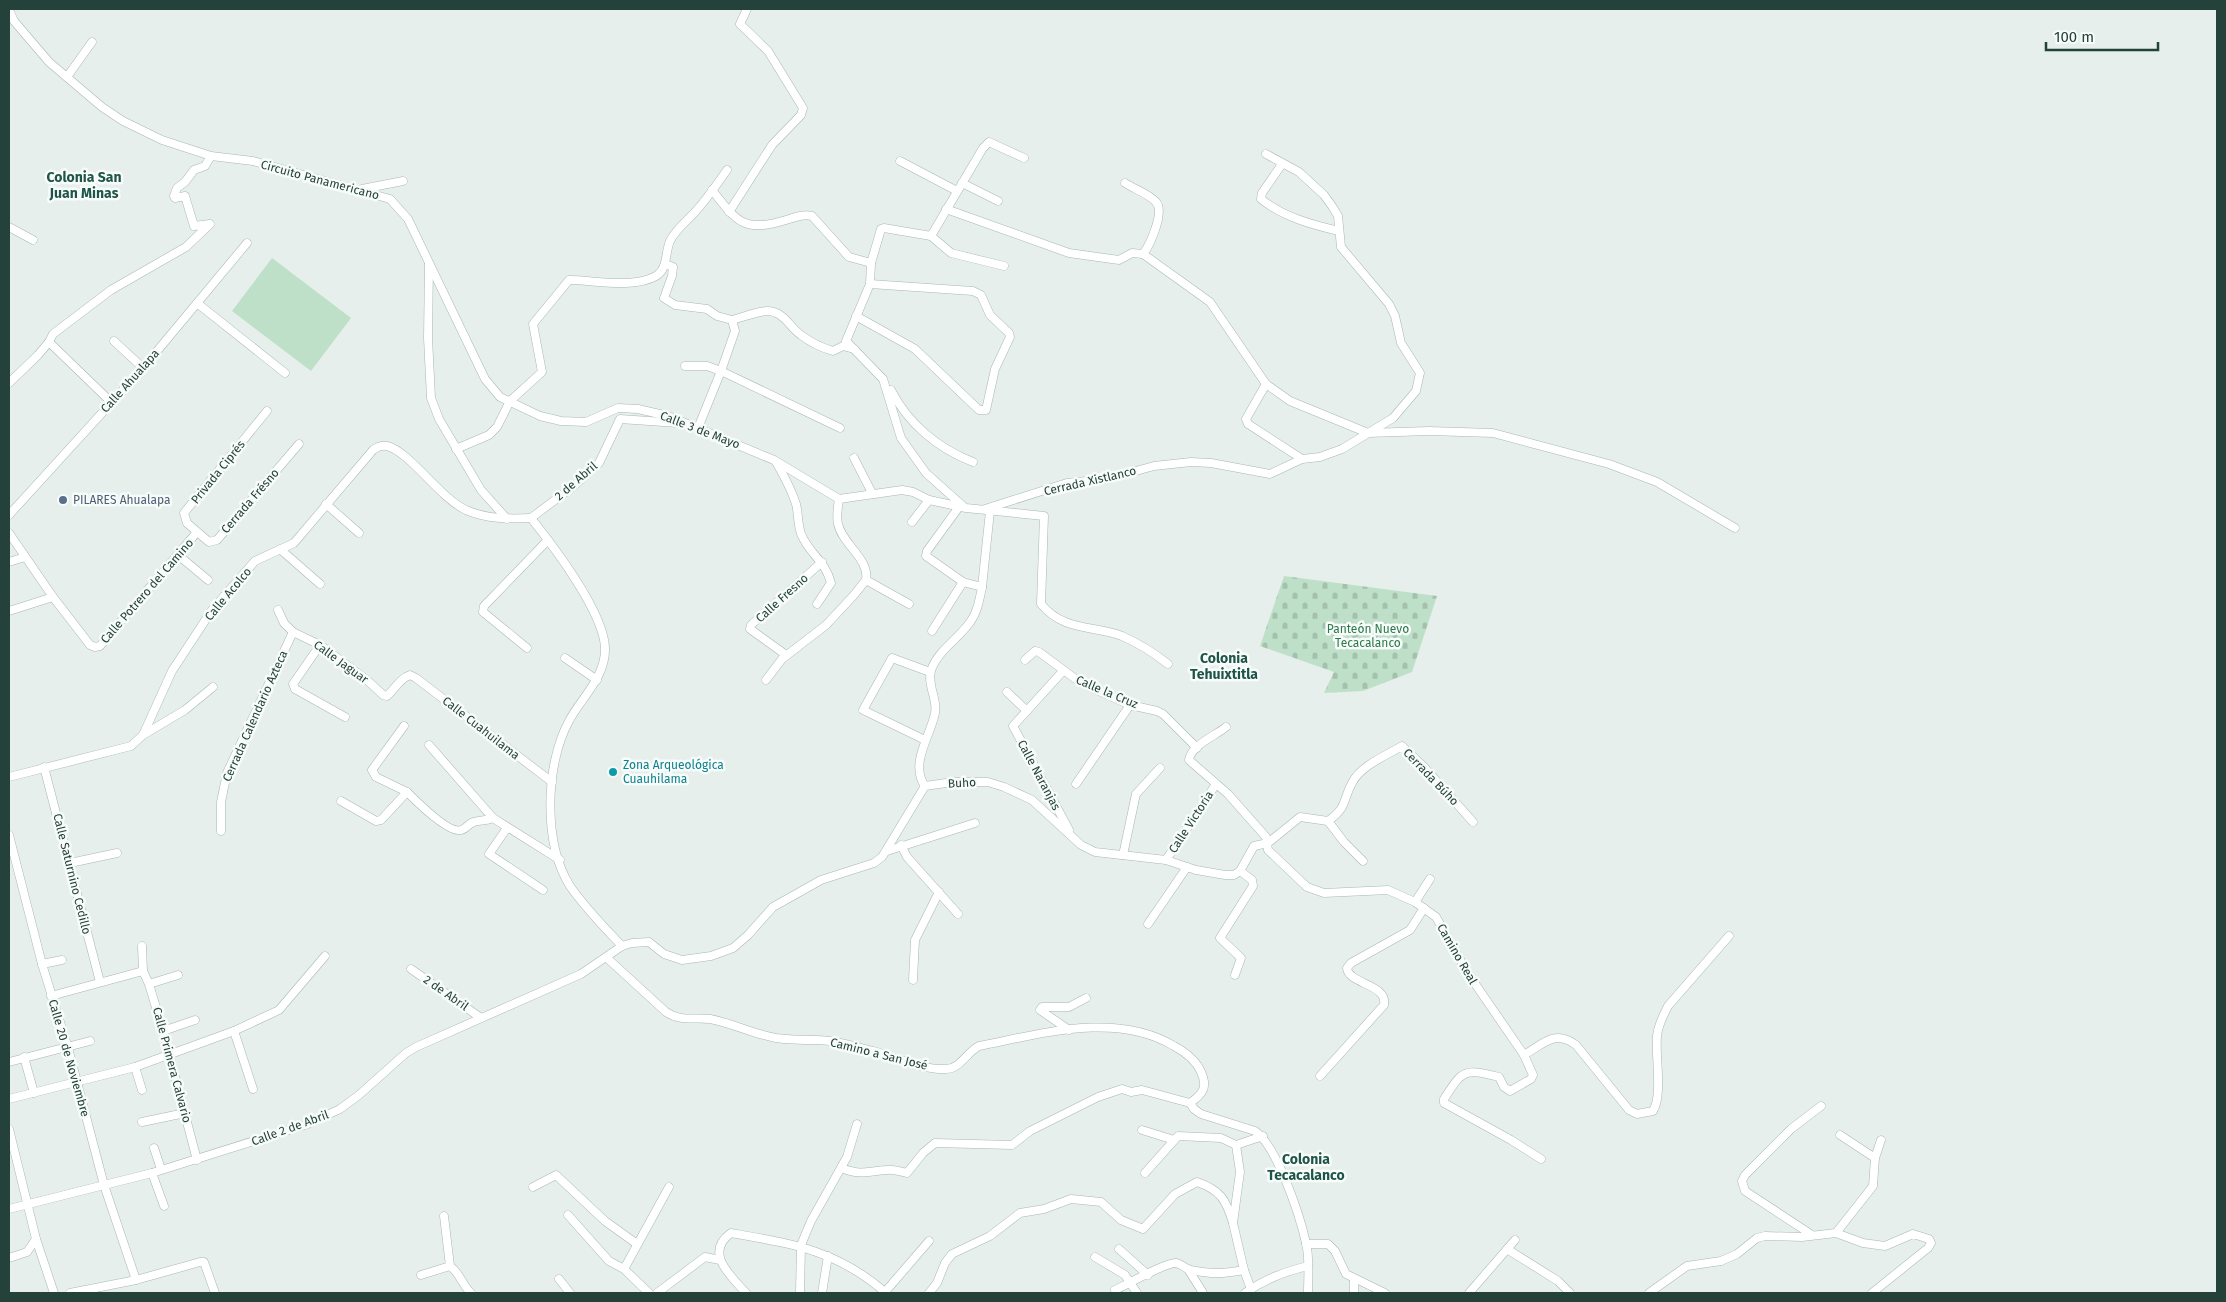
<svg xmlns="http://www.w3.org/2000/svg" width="2226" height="1302" font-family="'Fira Sans',sans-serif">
<defs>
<pattern id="cemetery-stones" width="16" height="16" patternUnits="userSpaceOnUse" patternTransform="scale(1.25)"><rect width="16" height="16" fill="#bfe0c8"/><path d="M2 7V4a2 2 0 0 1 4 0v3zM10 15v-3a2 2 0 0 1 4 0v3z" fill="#a4c1ad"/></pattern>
</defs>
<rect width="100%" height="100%" fill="#e6efeb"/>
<!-- cemetery -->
<polygon fill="url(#cemetery-stones)" points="1284,576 1437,596 1412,672 1363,691 1324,693 1334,672 1260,646"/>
<!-- pitch -->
<polygon fill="#bfe0c8" points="272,258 351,318 311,371 232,311"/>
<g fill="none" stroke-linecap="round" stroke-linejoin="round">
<!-- minor casing -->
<g stroke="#a8b8b2" stroke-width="9">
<g id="minor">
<path d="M9 10 14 21 49 62 102 107 123 121 162 140 211 156 253 161 390 199 408 219 485 379 500 397 540 416 561 421 586 422 618 408 638 409 668 416 774 460 839 499 902 490 913 492 929 500 966 508 1044 516 1041 604C1064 632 1094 625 1122 636 1138 643 1154 653 1168 664"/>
<polyline points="67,77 92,42"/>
<polyline points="900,161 957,191"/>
<path d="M1282 164 1262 193 1261 199C1283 217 1313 225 1339 231"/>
<polyline points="962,183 998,201"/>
<path d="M1125 183C1134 189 1149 194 1156 202 1165 212 1150 245 1143 254L1210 302 1266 384 1290 401 1368 433 1429 431 1493 433 1609 464 1657 482 1735 528"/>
<polyline points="362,189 403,181"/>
<path d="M712 190C737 222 744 233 786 220 796 217 803 214 812 216L849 257 871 263"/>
<polyline points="946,209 1069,253 1119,260 1132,253 1143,254"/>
<polyline points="729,212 772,145 801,115 803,108 768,51 740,24 747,9"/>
<polyline points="9,227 33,240"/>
<polyline points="931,236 884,228 881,229 871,263 870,284 846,341 883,379 901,438 926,473 964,507"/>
<polyline points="429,264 428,338 431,398 439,419 481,490 507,519"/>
<polyline points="665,264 673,267 672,276 664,298 675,305 707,309 717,316 732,320 735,331 721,371 698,428"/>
<polyline points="1004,266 951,253 931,236 983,148 989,142 1024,158"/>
<polyline points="197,303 285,373"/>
<polyline points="856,316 915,349 979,410 986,410 995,369 1010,337 1009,333 990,315 981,295 973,291 870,284"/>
<path d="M732 320C743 317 756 312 767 311 784 311 789 327 801 335 810 342 823 348 833 351L843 346 854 349"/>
<polyline points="114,341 143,368"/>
<polyline points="49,342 111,402"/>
<polyline points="685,366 707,366 721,371 840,428"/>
<polyline points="9,383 38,355 49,342 53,334 111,290 186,247 210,224 194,226 185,196 175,198 174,196 177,188 185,182 194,170 205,166 211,156"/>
<polyline points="1266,384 1246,419 1248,424 1302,459"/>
<path d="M891 390C908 424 939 449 973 462"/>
<polyline points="267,411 184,513 187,523 209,542 217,540 299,444"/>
<path d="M456 449 489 435 497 427 510 401 542 372 533 324 569 280C594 280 633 289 656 276 668 269 665 252 670 241 676 229 686 222 695 212 707 199 717 184 727 170"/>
<polyline points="854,458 872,493"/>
<path d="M776 462C784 476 791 488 796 504 799 515 797 528 803 538 812 556 825 561 831 583L817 604"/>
<polyline points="326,504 359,533"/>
<polyline points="985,509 1067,483 1107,479 1154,466 1191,462 1211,463 1270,474 1302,459 1320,457 1342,449 1393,418 1416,391 1420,373 1401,343 1395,316 1389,304 1341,247 1338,216 1332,206 1324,195 1299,172 1266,154"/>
<polyline points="9,515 143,368 247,243"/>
<path d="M531 518C554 547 604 613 605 648 606 677 581 698 569 721 545 765 543 843 570 886 585 908 604 927 622 946"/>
<polyline points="531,518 575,485 599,463 620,419 678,423"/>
<polyline points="912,522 929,500"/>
<polyline points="9,533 53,597 90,645 95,647 100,646 197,532"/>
<polyline points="280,549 320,584"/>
<polyline points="178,555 208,580"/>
<polyline points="9,562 25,557"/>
<polyline points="866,580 909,604"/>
<polyline points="982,587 990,511"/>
<path d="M278 610 284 623 293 632 320 645 367 680 383 695 387 696C395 689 399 679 410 675L416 678 552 782"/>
<polyline points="9,611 53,597"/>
<polyline points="932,631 963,582"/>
<polyline points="320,645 293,684 295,689 345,717"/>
<polyline points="527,648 483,612 484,606 548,540"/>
<polyline points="786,655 750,629 751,625 822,562"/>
<polyline points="565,658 597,680"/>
<polyline points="1025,660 1035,651 1039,652 1081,683 1130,705 1157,711 1163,714 1197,748"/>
<polyline points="1063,671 1013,726 1069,830"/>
<path d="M766 680 782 659 826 625 854 595 866 580C870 559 842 544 838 524 836 517 838 507 839 499"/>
<polyline points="1007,692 1027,711"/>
<polyline points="404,726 372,770 376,777 407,792"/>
<path d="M1226 727C1215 736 1191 745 1189 760L1228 794 1266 837 1268 850 1307 887 1324 893 1388 890 1415 902 1436 917 1467 972 1524 1055 1533 1075 1531 1079 1510 1091 1504 1087 1499 1077C1463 1068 1463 1070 1444 1099V1103L1511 1140 1541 1159"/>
<polyline points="143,735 185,710 213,687"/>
<polyline points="925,740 863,710 892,658 930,672"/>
<polyline points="429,745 493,818 560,860"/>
<polyline points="44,767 100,982"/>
<path d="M9 777 131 746 143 735 172 671 212 610 255 561 294 543 373 450C377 447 381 445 387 446 409 451 440 498 466 510 487 519 508 519 531 518"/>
<polyline points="1076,784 1130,705"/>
<path d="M925 786C909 764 931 735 935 713 938 700 927 685 931 671 936 653 956 640 967 626 977 615 979 602 982 587L963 582 926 556 927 551 959 507"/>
<path d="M341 801 376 821 381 820 407 792C416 801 449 834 461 830 466 829 469 823 474 822 481 820 486 821 493 818"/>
<path d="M1328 821C1348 807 1342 801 1352 783 1360 766 1387 755 1402 746L1424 767 1473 822"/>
<polyline points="1328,821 1344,842 1363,861"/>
<polyline points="507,828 489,854 543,890"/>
<polyline points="221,831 221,802 227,773 293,632"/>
<polyline points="9,835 42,964 68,1048 104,1185 136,1280"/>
<polyline points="901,845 907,857 958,914"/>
<polyline points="887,851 975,823"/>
<polyline points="1123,855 1136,794 1160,768"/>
<polyline points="1166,860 1216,784"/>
<polyline points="70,863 117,853"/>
<polyline points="1415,902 1430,879"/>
<polyline points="1148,924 1187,867"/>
<polyline points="142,946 143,971 149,984 163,1031 197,1160"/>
<path d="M607 958 666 1012C681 1022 694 1017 710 1019 732 1023 753 1034 776 1038 790 1040 803 1040 817 1040 836 1040 855 1047 873 1051 897 1057 921 1070 946 1069 960 1069 967 1052 979 1046 1041 1034 1116 1011 1174 1046 1185 1052 1196 1060 1201 1072 1208 1087 1203 1094 1190 1103L1194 1109 1201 1114 1255 1131C1277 1146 1300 1216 1306 1243 1310 1259 1308 1277 1308 1293"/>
<polyline points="42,964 62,960"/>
<polyline points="411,969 481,1018"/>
<polyline points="1235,975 1241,958 1220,938 1253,886 1252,880 1240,871"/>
<polyline points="913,980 915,940 939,892"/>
<polyline points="149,984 178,975"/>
<polyline points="51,996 143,971"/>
<polyline points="1069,1030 1040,1010 1042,1007 1069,1007 1086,998"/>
<polyline points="163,1031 195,1020"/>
<polyline points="234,1031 253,1089"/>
<path d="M1524 1055C1543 1044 1555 1029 1576 1045L1629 1110 1637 1114 1653 1111C1663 1095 1655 1055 1657 1036 1658 1025 1663 1016 1668 1006L1729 936"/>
<polyline points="24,1057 34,1093"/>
<polyline points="9,1062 90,1041"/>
<polyline points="135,1067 142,1090"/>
<path d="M1320 1076 1384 1005C1388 984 1348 984 1347 968L1351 963 1410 930 1424 908"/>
<polyline points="9,1099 135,1067 234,1031 279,1010 325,956"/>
<polyline points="142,1122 185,1113"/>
<polyline points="9,1129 36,1239 54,1293"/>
<polyline points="1142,1130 1174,1140"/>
<polyline points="1840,1135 1875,1158"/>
<polyline points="1236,1145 1240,1172 1233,1223 1244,1270 1251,1289"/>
<polyline points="1236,1145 1263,1136"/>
<polyline points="154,1148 161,1169"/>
<path d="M841 1168C862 1176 867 1171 887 1170 893 1169 901 1172 907 1173L923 1153 935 1143 1012 1145 1030 1131 1098 1097 1122 1089 1131 1092 1142 1090 1190 1103"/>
<polyline points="152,1173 164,1206"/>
<polyline points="1145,1173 1178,1136 1221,1138 1236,1145"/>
<polyline points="533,1187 556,1175 605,1221 637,1244"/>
<polyline points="9,1209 152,1173 308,1124 340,1109 359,1095 406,1053 416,1047 581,974 622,946 632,943 649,942 664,954 682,960 711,956 733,948 748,935 773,907 821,880 874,863 882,857 925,786 953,782 988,782 1004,787 1032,800 1081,845 1095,852 1166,860 1196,870 1225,875 1234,875 1240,871 1254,846 1268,843 1300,817 1328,821"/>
<polyline points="568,1215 609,1261 624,1269 649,1293"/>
<polyline points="1836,1233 1873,1186 1875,1158 1881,1140"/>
<polyline points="1812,1235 1745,1191 1742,1181 1745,1175 1791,1129 1821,1106"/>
<polyline points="1306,1244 1328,1244 1335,1251 1346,1274 1385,1293"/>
<polyline points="1119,1249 1148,1275"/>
<polyline points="1507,1249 1558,1281 1570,1293"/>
<polyline points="1095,1257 1125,1275 1137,1293"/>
<polyline points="9,1258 27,1252 36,1239"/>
<path d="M450 1266C460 1273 462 1285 471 1293"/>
<polyline points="624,1269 669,1187"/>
<polyline points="1188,1269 1203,1293"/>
<polyline points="421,1275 450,1266 444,1216"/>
<polyline points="559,1279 570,1293"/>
<polyline points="1354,1280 1354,1293"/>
<path d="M1115 1290C1126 1285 1167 1262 1176 1263 1181 1264 1185 1268 1190 1270 1211 1274 1223 1274 1244 1270"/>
<polyline points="885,1292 929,1241"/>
<polyline points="70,1293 136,1280 200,1262 204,1262 215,1293"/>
<polyline points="657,1293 705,1257 720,1260"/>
<path d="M746 1293C732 1277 703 1253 731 1233 793 1244 837 1250 886 1293"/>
<polyline points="800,1293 801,1245 811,1221 847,1157 857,1124"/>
<polyline points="822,1293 828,1256"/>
<path d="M929 1293 937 1283 945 1263 952 1254 990 1236 1020 1213 1044 1209 1071 1199 1101 1202 1121 1220 1143 1229 1175 1194 1197 1182C1220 1190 1226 1199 1233 1223"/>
<path d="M1245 1293C1265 1279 1284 1272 1308 1266"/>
<polyline points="1469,1293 1515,1240"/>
<polyline points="1649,1293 1687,1266 1721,1261 1737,1254 1757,1238 1765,1236 1802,1237 1836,1233 1863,1243 1885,1246 1913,1234 1929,1239 1931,1243 1928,1248 1872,1293"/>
</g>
</g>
<!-- minor -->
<use href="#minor" stroke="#fff" stroke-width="8"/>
</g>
<!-- markers -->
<circle fill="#5c6f8a" stroke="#f7fbf9" stroke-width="2" cx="63" cy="500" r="5"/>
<circle fill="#0f9aa8" stroke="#f7fbf9" stroke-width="2" cx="613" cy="772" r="5"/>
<g text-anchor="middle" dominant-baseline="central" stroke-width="5" stroke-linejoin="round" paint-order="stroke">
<!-- street labels -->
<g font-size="12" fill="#24423a" stroke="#f7fbf9">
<text transform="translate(320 180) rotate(15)">Circuito Panamericano</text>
<text transform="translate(130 381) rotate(-48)">Calle Ahualapa</text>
<text transform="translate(700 430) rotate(21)">Calle 3 de Mayo</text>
<text transform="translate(218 472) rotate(-51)">Privada Ciprés</text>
<text transform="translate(576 481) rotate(-41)">2 de Abril</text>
<text transform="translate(1090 481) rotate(-13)">Cerrada Xistlanco</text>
<text transform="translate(250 501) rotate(-49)">Cerrada Frésno</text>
<text transform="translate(147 591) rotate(-49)">Calle Potrero del Camino</text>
<text transform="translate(228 594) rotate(-50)">Calle Acolco</text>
<text transform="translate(782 598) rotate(-42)">Calle Fresno</text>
<text transform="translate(341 662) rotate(36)">Calle Jaguar</text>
<text transform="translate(1107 692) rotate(23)">Calle la Cruz</text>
<text transform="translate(255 716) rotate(-66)">Cerrada Calendario Azteca</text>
<text transform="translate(481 728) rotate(38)">Calle Cuahuilama</text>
<text transform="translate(1039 775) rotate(62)">Calle Naranjas</text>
<text transform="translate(1431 777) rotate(46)">Cerrada Búho</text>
<text transform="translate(962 783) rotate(-3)">Buho</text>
<text transform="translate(1191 822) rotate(-57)">Calle Victoria</text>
<text transform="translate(72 874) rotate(76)">Calle Saturnino Cedillo</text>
<text transform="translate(1457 954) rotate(60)">Camino Real</text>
<text transform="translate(446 993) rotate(35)">2 de Abril</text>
<text transform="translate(879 1054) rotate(14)">Camino a San José</text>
<text transform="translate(69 1058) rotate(74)">Calle 20 de Noviembre</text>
<text transform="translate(172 1065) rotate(75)">Calle Primera Calvario</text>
<text transform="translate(290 1128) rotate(-20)">Calle 2 de Abril</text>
</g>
<!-- service labels -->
<g font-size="12" fill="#4e5e75" stroke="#f7fbf9" text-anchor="start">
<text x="73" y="500">PILARES Ahualapa</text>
</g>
<!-- park labels -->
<g font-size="12" fill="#2d7a4b" stroke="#f7fbf9">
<text x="1368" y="629">Panteón Nuevo<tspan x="1368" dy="14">Tecacalanco</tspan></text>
</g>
<!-- culture labels -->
<g font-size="12" fill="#0d838f" stroke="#f7fbf9" text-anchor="start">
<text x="623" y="765">Zona Arqueológica<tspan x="623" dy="14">Cuauhilama</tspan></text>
</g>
<!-- neighbourhood labels -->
<g font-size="14" font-weight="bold" fill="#1f5548" stroke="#f7fbf9">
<text x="84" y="177">Colonia San<tspan x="84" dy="16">Juan Minas</tspan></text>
<text x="1224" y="658">Colonia<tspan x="1224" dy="16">Tehuixtitla</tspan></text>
<text x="1306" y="1159">Colonia<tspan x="1306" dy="16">Tecacalanco</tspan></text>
</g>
</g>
<!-- border -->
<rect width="2226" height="1302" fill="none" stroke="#24423a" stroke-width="20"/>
<!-- scale -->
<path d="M2046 42v8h112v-8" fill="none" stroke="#24423a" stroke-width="2.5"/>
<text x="2054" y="42" font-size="15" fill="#24423a" stroke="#f7fbf9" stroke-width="4" paint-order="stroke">100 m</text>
</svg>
